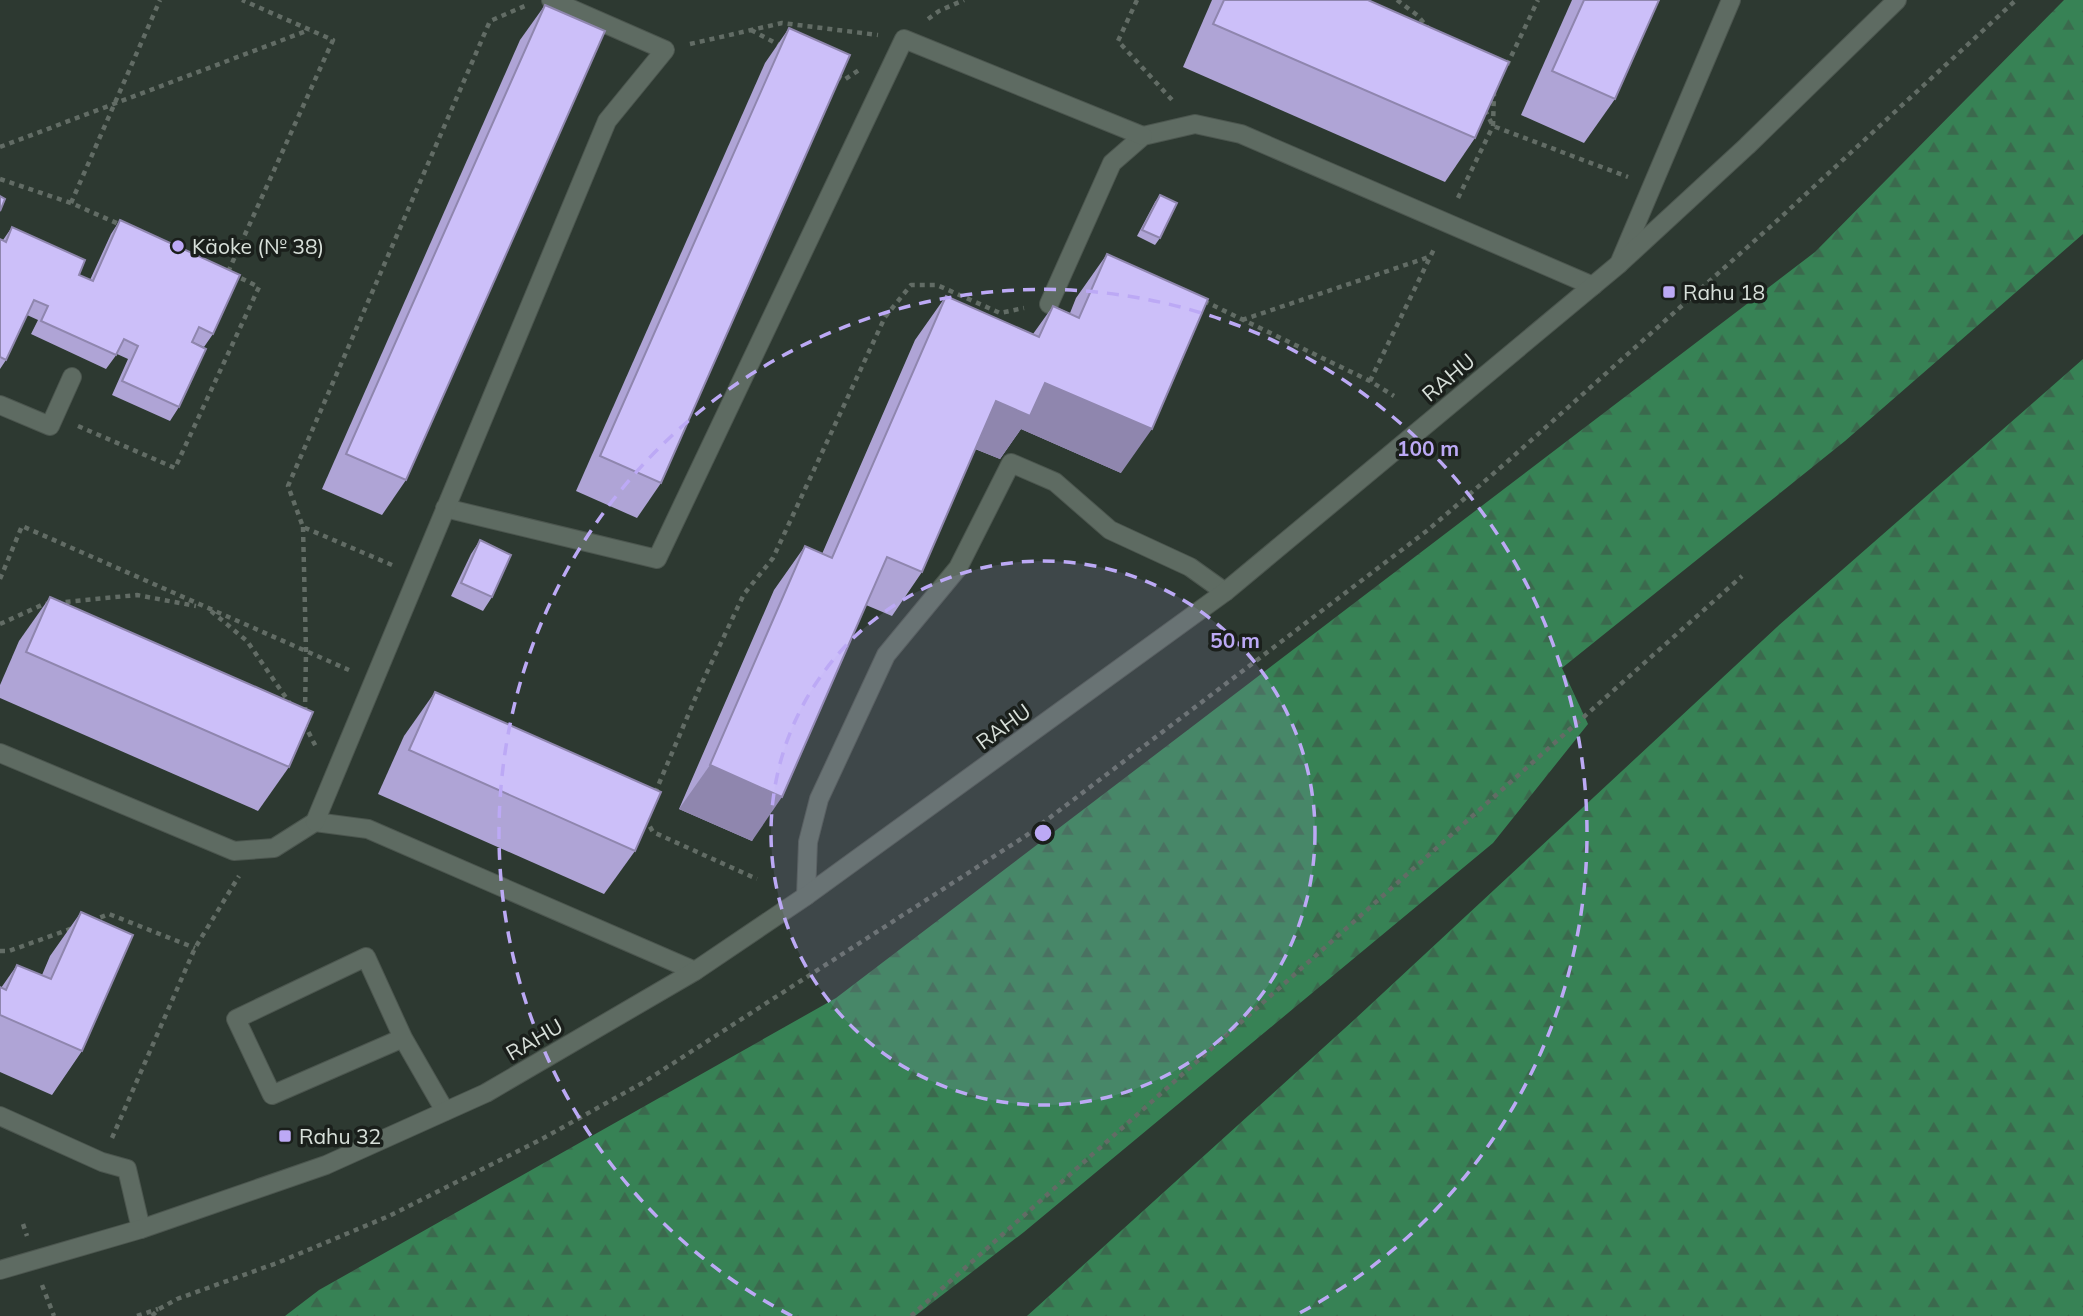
<svg xmlns="http://www.w3.org/2000/svg" width="2083" height="1316" font-family="Mulish,sans-serif">
<defs>
<pattern id="forest-firs" width="22" height="20" patternUnits="userSpaceOnUse" patternTransform="scale(1.75)"><rect width="22" height="20" fill="#378255"/><path d="M5 1l3.5 6h-7zM16 11l3.5 6h-7z" fill="#3b694d"/></pattern>
</defs>
<rect width="100%" height="100%" fill="#2d3931"/>
<!-- forest -->
<g fill="url(#forest-firs)">
<polygon points="2064,0 2083,0 2083,234 1845,441 1562,668 1588,724 1493,843 1024,1232 915,1316 285,1316 319,1290 836,998 1815,252"/>
<polygon points="2083,359 2083,1316 1027,1316 1355,1019 1777,627"/>
</g>
<g fill="none" stroke-linecap="round" stroke-linejoin="round">
<!-- service casing -->
<g stroke="#4c564f" stroke-width="20">
<g id="service">
<polyline points="1619,264 1731,0"/>
<polyline points="1049,304 1112,163 1143,136 1195,124 1241,134 1593,286"/>
<polyline points="0,405 50,426 72,377"/>
<polyline points="445,508 657,559 904,39 1143,136"/>
<polyline points="0,753 234,851 274,848 315,822 368,829 695,971"/>
<polyline points="315,822 607,121 665,50 551,0"/>
<polyline points="806,896 808,842 819,799 886,655 958,568 1011,463 1055,482 1110,530 1190,567 1225,592"/>
<polyline points="403,1038 272,1095 236,1019 366,957 403,1038 445,1111"/>
<polyline points="0,1116 102,1162 127,1169 141,1229"/>
</g>
</g>
<!-- secondary casing -->
<g stroke="#4c564f" stroke-width="20">
<polyline id="secondary" points="0,1270 141,1229 326,1165 486,1093 695,971 806,896 1225,592 1619,264 1747,146 1897,0"/>
</g>
<!-- path -->
<g stroke="#626c65" stroke-width="4.5" stroke-dasharray="5 5" stroke-linecap="butt">
<polyline points="1137,0 1118,41 1173,101"/>
<polyline points="1397,0 1417,15 1429,29"/>
<polyline points="928,19 939,11 964,0"/>
<polyline points="751,30 783,47"/>
<polyline points="690,44 782,23 878,35"/>
<polyline points="1507,65 1538,0"/>
<polyline points="837,76 844,80 859,70"/>
<polyline points="1485,110 1493,126 1628,177"/>
<polyline points="0,147 309,30"/>
<polyline points="0,179 71,203 121,225"/>
<polyline points="1458,198 1493,126 1494,92"/>
<polyline points="71,203 160,0"/>
<polyline points="1204,301 1370,381 1394,396"/>
<polyline points="1242,320 1429,257"/>
<polyline points="1370,381 1435,247"/>
<polyline points="78,426 175,468 259,287 228,272 333,40 242,0"/>
<polyline points="303,527 306,651 305,712"/>
<polyline points="392,565 303,527 288,486 490,21 527,5"/>
<polyline points="0,579 22,526 349,670"/>
<polyline points="211,611 247,641 291,705"/>
<polyline points="0,624 44,604 137,595 196,606"/>
<polyline points="304,723 316,747"/>
<polyline points="655,793 700,687 744,594 773,558 885,317 911,285 937,285 1000,313 1024,308"/>
<polyline points="645,818 653,832 757,879"/>
<polyline points="91,921 109,914 195,948"/>
<polyline points="0,951 9,951 73,928"/>
<polyline points="112,1138 195,948 239,876"/>
<polyline points="23,1224 27,1236"/>
<polyline points="42,1285 54,1316"/>
<polyline points="137,1316 158,1309"/>
<polyline points="152,1316 159,1309 177,1299 277,1263 389,1216 540,1140 644,1082 1027,835 1428,530 1508,461 1780,218 2016,0"/>
<polyline points="911,1316 1742,576"/>
</g>
<!-- service -->
<use href="#service" stroke="#5e6b62" stroke-width="18"/>
<!-- secondary -->
<use href="#secondary" stroke="#5e6b62" stroke-width="18"/>
</g>
<!-- wall -->
<g fill="#afa4d6">
<polygon points="1212,0 1368,0 1475,138 1445,182 1183,67"/>
<polygon points="1572,0 1659,0 1615,99 1584,143 1521,115"/>
<polygon points="545,5 406,480 382,515 322,489 520,40"/>
<polygon points="789,28 661,483 637,518 576,491 765,63"/>
<polygon points="1160,195 1160,238 1155,245 1137,236 1155,202"/>
<polygon points="120,220 213,334 204,347 193,342 179,407 170,421 112,395 128,359 117,354 106,369 31,334 38,320 27,315 6,360 0,369 0,239 3,240 12,227 79,275 90,280 111,234"/>
<polygon points="1107,254 1121,473 1021,429 1000,459 975,449 922,572 892,616 866,605 752,841 679,809 774,590 805,546 822,554 915,340 946,296 1033,334 1053,306 1070,313 1076,298"/>
<polygon points="480,540 492,597 483,611 451,596 471,554"/>
<polygon points="50,597 289,767 258,811 0,698 0,685 19,641"/>
<polygon points="435,692 635,851 604,894 378,794 404,736"/>
<polygon points="81,912 82,1051 52,1095 0,1072 0,987 1,988 17,965 42,975 50,956"/>
</g>
<!-- shaded-wall -->
<g fill="#8f86ae">
<polygon points="1045,383 1152,429 1121,473 1021,429 1000,459 966,445 996,401"/>
<polygon points="710,765 782,797 752,841 679,809"/>
</g>
<!-- building -->
<g fill="#ccbff9" stroke="#8f86ae" stroke-width="2">
<polygon points="1224,0 1368,0 1509,62 1475,138 1213,24"/>
<polygon points="1584,0 1659,0 1615,99 1552,71"/>
<polygon points="545,5 605,31 406,480 346,454"/>
<polygon points="789,28 850,55 661,483 600,456"/>
<polygon points="1160,195 1177,203 1160,238 1142,230"/>
<polygon points="0,196 5,199 0,211"/>
<polygon points="120,220 240,275 213,334 199,327 192,342 206,349 179,407 122,381 138,346 124,339 116,355 41,321 48,306 34,300 6,360 0,357 0,239 6,242 12,227 85,260 79,275 93,281"/>
<polygon points="1107,254 1208,299 1152,429 1045,383 1030,416 996,401 922,572 887,557 782,797 710,765 805,546 832,558 946,296 1039,337 1053,306 1079,318"/>
<polygon points="480,540 511,555 492,597 461,583"/>
<polygon points="50,597 313,712 289,767 26,652"/>
<polygon points="435,692 661,792 635,851 409,750"/>
<polygon points="81,912 133,935 82,1051 0,1015 0,987 6,990 17,965 51,979"/>
</g>
<!-- distance rings -->
<circle cx="1043" cy="833" r="272" fill="#bca9f5" fill-opacity=".12"/>
<g fill="none" stroke="#bca9f5" stroke-width="3.5" stroke-dasharray="12 9">
<circle cx="1043" cy="833" r="272"/>
<path d="M792 1316A544 544 0 1 1 1294 1316"/>
</g>
<!-- markers -->
<g fill="#bca9f5" stroke="#1a1f1b" stroke-width="2.5">
<circle cx="178" cy="246" r="7"/>
<rect x="1662" y="285" width="14" height="14" rx="3.5"/>
<rect x="278" y="1129" width="14" height="14" rx="3.5"/>
</g>
<g text-anchor="middle" dominant-baseline="central" stroke-width="7" stroke-linejoin="round" paint-order="stroke">
<!-- poi labels -->
<g font-size="21" fill="#d8e0da" stroke="#1a1f1b" text-anchor="start">
<text x="192" y="246">Käoke (№ 38)</text>
<text x="1683" y="292">Rahu 18</text>
<text x="299" y="1136">Rahu 32</text>
</g>
<!-- street labels -->
<g font-size="21" fill="#d8e0da" stroke="#1a1f1b">
<text transform="translate(1448 377) rotate(-40)">RAHU</text>
<text transform="translate(1003 726) rotate(-36)">RAHU</text>
<text transform="translate(534 1039) rotate(-30)">RAHU</text>
</g>
</g>
<circle cx="1043" cy="833" r="10" fill="#bca9f5" stroke="#1a1f1b" stroke-width="3.5"/>
<g font-size="21" text-anchor="middle" font-weight="bold" fill="#bca9f5" stroke="#1a1f1b" stroke-width="7" stroke-linejoin="round" paint-order="stroke">
<text x="1428" y="456">100 m</text>
<text x="1235" y="648">50 m</text>
</g>
</svg>
